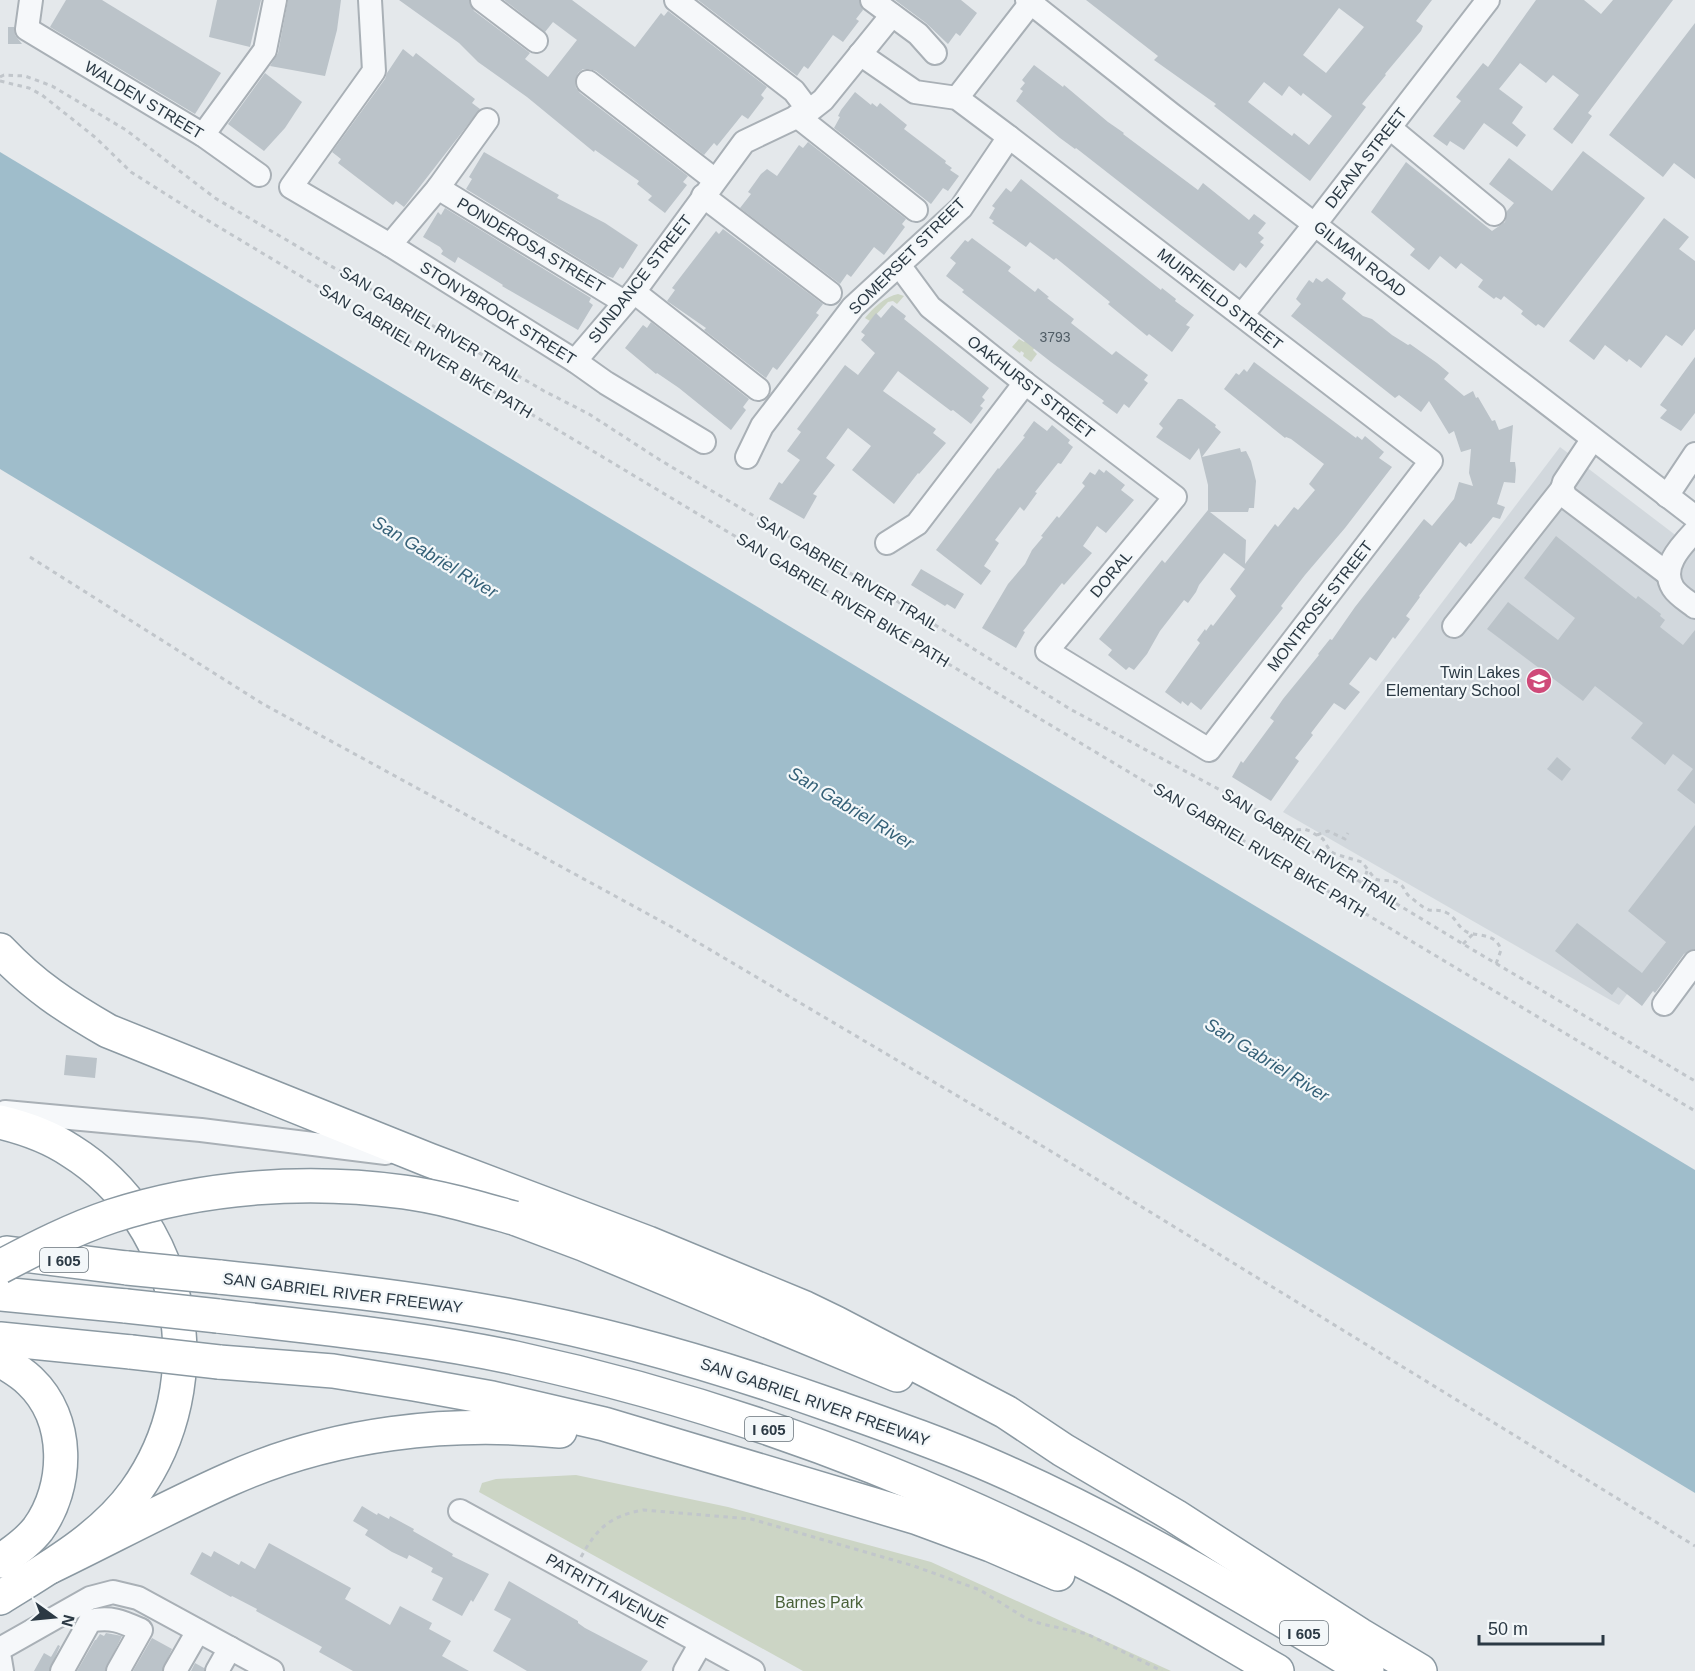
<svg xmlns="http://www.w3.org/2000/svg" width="1695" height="1671" font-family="Arial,sans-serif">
<rect width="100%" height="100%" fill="#e4e8eb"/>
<!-- built -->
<polygon fill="#d2d8dd" points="1560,447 1695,550 1695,903 1619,1005 1283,812"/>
<!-- green -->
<g fill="#ccd5c5">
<path d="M898 294 904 296 897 304 893 301 888 302 870 321 865 318C873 308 886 296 898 294Z"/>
<polygon points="1033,331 1041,339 1033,350 1037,354 1031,362 1023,356 1024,353 1021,351 1020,353 1012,347 1019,339 1024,342"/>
<polygon points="576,1475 728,1507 931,1562 1171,1671 803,1671 479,1492 482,1483 496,1479"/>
</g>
<!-- water -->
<polygon fill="#9fbdcb" points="0,152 1695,1170 1695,1493 0,469"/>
<!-- building -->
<g fill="#bbc3c9" fill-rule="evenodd">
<polygon points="66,0 102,0 221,73 195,114 50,27"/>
<polygon points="217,0 261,0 250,47 209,37"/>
<polygon points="288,0 341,0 337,30 325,76 270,66 278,53"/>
<polygon points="399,0 469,0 474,11 530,53 525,59 548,77 577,40 553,22 545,32 504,0 572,0 635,47 661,13 664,16 668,11 767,87 761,95 764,98 748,119 742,115 717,146 714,143 704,155 596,71 589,69 583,69 578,73 575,81 576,88 580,93 688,176 683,182 687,185 665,213 648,200 652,196 637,184 639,181 595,150 594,152 527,97 478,62 459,43"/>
<polygon points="698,0 859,0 863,10 856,19 859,21 843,42 833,35 808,69 804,66 797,76"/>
<polygon points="895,0 961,0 977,13 960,36 956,33 948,44 926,23"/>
<path d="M1086 0H1432L1416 21 1423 26 1421 31 1385 74 1386 75 1362 104 1366 107 1310 181 1214 106 1216 104 1154 60 1158 56ZM1339 8 1364 27 1326 73 1303 55ZM1264 82 1282 96 1289 86 1301 96 1303 93 1332 116 1309 145 1294 133 1292 136 1248 102Z"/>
<polygon points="1536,0 1584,0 1601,14 1613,0 1673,0 1588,113 1592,116 1572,144 1553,129 1579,95 1553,75 1546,83 1520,63 1499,89 1523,107 1512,123 1526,135 1517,147 1484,123 1464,150 1450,141 1447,146 1433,136 1461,101 1456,97 1483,63 1488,67"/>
<polygon points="1695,23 1695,179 1674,163 1663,177 1609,135"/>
<polygon points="8,27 14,27 15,35 22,44 8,44"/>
<polygon points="403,49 413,57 416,53 439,71 475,99 472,103 480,109 404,207 396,201 393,205 389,202 338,163 341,159 332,152 385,79 387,73"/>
<polygon points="1034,65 1063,87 1064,85 1108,122 1124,133 1123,134 1198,190 1203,183 1249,220 1254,214 1266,223 1258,233 1264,238 1260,242 1264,245 1246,268 1240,263 1234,271 1232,270 1076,148 1075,149 1060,138 1016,101 1023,91 1020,89 1025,83 1022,80"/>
<polygon points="265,73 302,102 285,128 264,151 228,124"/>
<polygon points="855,92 871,105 872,103 877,107 880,103 907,125 904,129 946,161 945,163 952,168 950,170 959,176 948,191 943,188 931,204 834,128 840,117 838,116 841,110"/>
<polygon points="808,142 906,219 902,224 905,227 884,255 874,247 851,277 847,274 840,284 740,208 751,194 748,192 761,174 767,169 777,176 799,145 803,148"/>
<polygon points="1583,151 1645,198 1544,328 1538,324 1536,326 1521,314 1523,311 1504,296 1501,300 1496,297 1494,299 1478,287 1483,280 1461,263 1456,269 1440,256 1429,270 1410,255 1415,249 1371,212 1406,162 1492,231 1505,222 1507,211 1514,203 1489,184 1509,158 1552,191"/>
<polygon points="484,152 559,195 557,198 605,223 638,245 623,269 620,267 613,278 607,276 466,189 472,179 469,177"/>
<polygon points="1021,179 1161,290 1162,288 1176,299 1175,301 1194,315 1186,325 1190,327 1172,352 1149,334 1147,336 1108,304 1110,302 1056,258 1054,260 1030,242 1026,247 992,223 994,221 989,218 995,208 992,206 1006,188 1011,192"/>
<polygon points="445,208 591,298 589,302 593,305 578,330 502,286 503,285 458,257 455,263 441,254 443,251 440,247 423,237 438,212 441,215"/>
<polygon points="1664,218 1689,237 1679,249 1695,261 1695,329 1682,346 1666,335 1641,368 1629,359 1627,362 1605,345 1594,360 1569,341"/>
<polygon points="723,229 823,304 816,313 819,315 777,370 773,367 766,378 704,330 706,328 667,301 675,290 672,288 702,249 716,231 719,234"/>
<polygon points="972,238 1011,267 1008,271 1035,292 1038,288 1049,297 1047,298 1074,319 1071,323 1112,355 1116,351 1148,375 1144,380 1148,383 1129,408 1124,404 1117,414 1102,403 1104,401 1051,362 962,292 964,290 946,276 956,263 950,258 965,240 968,242"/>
<polygon points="1316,278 1322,282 1327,278 1346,293 1342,299 1363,316 1372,319 1392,335 1408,345 1410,344 1437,363 1449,373 1444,379 1464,396 1473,391 1476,398 1478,397 1492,421 1495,420 1499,430 1513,425 1510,462 1515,462 1516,470 1515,483 1504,482 1497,504 1505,507 1500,519 1493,517 1471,544 1469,543 1466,547 1460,542 1419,596 1420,597 1406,616 1410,619 1395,639 1393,637 1376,661 1370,657 1349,684 1360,692 1345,710 1334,703 1311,733 1313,735 1295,758 1299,761 1271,801 1232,777 1241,761 1243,763 1274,721 1270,718 1283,699 1319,655 1318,654 1330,639 1332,640 1355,607 1424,519 1432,526 1454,499 1459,482 1473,486 1469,473 1471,449 1461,452 1454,431 1449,434 1429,401 1421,412 1399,395 1395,398 1291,316 1301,304 1296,299 1301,291 1309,280 1313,283"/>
<polygon points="892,305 906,316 904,319 989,388 982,397 985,400 980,406 983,408 971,424 953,410 951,411 898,371 883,391 936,429 933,433 946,443 919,474 918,473 894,504 852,470 871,446 848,428 826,458 835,465 813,494 817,496 804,519 769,499 779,482 782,484 800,460 787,451 801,432 797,429 845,365 858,375 875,353 861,340 865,335 861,332 876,313 881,318"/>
<polygon points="651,322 749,399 743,407 746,410 731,430 679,388 657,373 656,374 625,348 643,325 647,328"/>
<polygon points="1695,357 1695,413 1681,431 1660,418 1667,410 1660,405"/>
<polygon points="1254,362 1356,438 1357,436 1362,440 1365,436 1384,452 1379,458 1392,467 1345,528 1305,575 1281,606 1283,608 1201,710 1191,702 1188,706 1182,701 1181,704 1165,692 1200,643 1197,640 1205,629 1206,631 1211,624 1213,626 1236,596 1230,589 1245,569 1224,553 1199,585 1196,592 1188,603 1184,600 1160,631 1147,654 1134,670 1129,667 1126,670 1108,655 1112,650 1099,639 1162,560 1165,563 1208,510 1208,485 1199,448 1190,460 1156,437 1163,428 1159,424 1178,399 1182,399 1216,425 1215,427 1221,432 1202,457 1240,448 1241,452 1246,451 1251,461 1256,481 1254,508 1249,508 1248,512 1210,512 1246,540 1245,564 1275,524 1278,527 1294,507 1298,510 1315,490 1309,484 1324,464 1291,439 1286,437 1285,438 1224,389 1236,373 1239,375 1244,369 1247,372"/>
<polygon points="1034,421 1047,431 1052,425 1070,440 1068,443 1073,447 1061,464 1058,463 1035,492 1037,493 1024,511 1020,507 995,540 999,543 984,566 991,571 981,585 936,550 998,468 999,469 1025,437 1023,436"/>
<polygon points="1099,469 1104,473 1106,470 1125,485 1121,490 1134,500 1106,533 1097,526 1083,546 1092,553 1064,585 1062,583 1023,631 1025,632 1016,648 982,628 1008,584 1025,564 1032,550 1043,537 1041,536 1057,516 1059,518 1085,486 1082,483 1090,472 1095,475"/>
<polygon points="1556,536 1636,599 1638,596 1661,614 1660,616 1665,620 1660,627 1683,645 1695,630 1695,804 1677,790 1693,769 1673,754 1665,765 1631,738 1643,723 1595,686 1583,701 1487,629 1508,602 1558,640 1575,618 1524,578"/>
<polygon points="921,569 964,594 955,609 947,604 945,606 911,585"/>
<polygon points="1557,757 1571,769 1562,781 1547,769"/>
<polygon points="1695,825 1695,949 1684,954 1655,993 1653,991 1642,1006 1618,987 1612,995 1555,951 1577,923 1642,973 1666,942 1628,911"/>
<polygon points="66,1055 97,1058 95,1078 64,1075"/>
<polygon points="362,1506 377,1515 378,1513 389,1519 390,1516 414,1529 413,1531 453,1554 452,1556 489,1574 473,1602 471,1600 462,1616 432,1600 443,1578 431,1572 433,1568 409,1555 407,1559 392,1552 365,1535 368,1530 353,1521"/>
<polygon points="269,1543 351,1588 345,1599 390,1625 400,1606 432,1623 429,1629 451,1641 442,1656 469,1671 353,1671 319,1652 322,1647 256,1611 257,1609 232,1596 231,1597 190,1574 202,1552 211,1557 214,1551 239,1565 241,1561 255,1569"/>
<polygon points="509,1581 578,1621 578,1623 585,1628 648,1661 641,1671 527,1671 493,1651 511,1619 494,1610"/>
<polygon points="106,1633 122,1636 105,1671 77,1671 95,1640 96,1640 100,1634 104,1636"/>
<polygon points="152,1638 172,1649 162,1671 133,1671"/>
<polygon points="58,1645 60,1646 49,1671 34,1671 44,1653 51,1657"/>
<polygon points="195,1663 204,1668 204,1671 191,1671"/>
</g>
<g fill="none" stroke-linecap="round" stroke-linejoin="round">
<!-- minor casing -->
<g stroke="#a9b0b6" stroke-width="26">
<g id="minor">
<polyline points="31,0 27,29 203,135 259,175"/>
<polyline points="370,0 374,71 291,187 390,245 575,361 606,383 704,442"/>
<polyline points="482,0 536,41"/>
<polyline points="676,0 794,91 809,111"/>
<polyline points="872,0 918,34 935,53"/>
<polyline points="1027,0 1171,114 1695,517"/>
<polyline points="588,82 715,180"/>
<polyline points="957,98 1033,0"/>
<polyline points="797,116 916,210"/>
<polyline points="1390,128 1494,214"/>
<polyline points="203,135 265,50 275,0"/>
<polyline points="438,188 624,302"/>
<polyline points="703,196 830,293"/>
<polyline points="390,245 438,188 487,120"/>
<polyline points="899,265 930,307 1025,383 1175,497 1047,651 1209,750 1431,461 1009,137"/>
<polyline points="634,292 758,389"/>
<polyline points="1242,315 1315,224 1488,0"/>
<polyline points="575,361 634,292 744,142 809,111 823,100 892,15"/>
<polyline points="1592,440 1564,482 1562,489 1566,497 1668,574"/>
<polyline points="747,457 762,426 853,307 961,208 1009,137 957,98 915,92 860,54"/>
<polyline points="1667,496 1695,454"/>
<path d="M1695 531C1681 546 1660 567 1673 588 1678 596 1689 602 1695 607"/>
<polyline points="887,543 917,524 1025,383"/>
<polyline points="1454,626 1562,489"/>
<polyline points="1664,1004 1695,962"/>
<polyline points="5,1112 201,1130 386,1153"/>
<polyline points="460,1511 753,1671"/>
<polyline points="0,1649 90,1598 113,1592 138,1598 272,1671"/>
<polyline points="0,1659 2,1671"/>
<path d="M62 1671 90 1621C111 1616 123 1622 141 1630L118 1671"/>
<polyline points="175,1671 198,1631"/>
<polyline points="217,1671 230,1648"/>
<polyline points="685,1671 701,1643"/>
</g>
</g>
<!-- highway casing -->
<g stroke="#8b99a2" stroke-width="36">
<g id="highway">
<path d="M0 950C33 985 66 1007 108 1031L429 1160 648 1243 805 1308 836 1323 1006 1412 1063 1450 1175 1516 1360 1635 1420 1671"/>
<path d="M0 1122C25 1128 50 1137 71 1151 186 1223 214 1383 135 1492 102 1538 48 1568 0 1598"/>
<polyline points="514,1218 583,1244 897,1375"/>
<polyline points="7,1253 127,1268"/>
<path d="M219 1277C315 1287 411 1297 506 1315 618 1336 726 1368 833 1406 887 1425 942 1444 994 1467 1124 1524 1246 1598 1367 1671"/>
<polyline points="0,1294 126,1306"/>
<path d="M218 1316C317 1328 418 1337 515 1358 723 1403 927 1479 1115 1578 1170 1607 1223 1640 1277 1671"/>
<polyline points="0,1339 131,1352"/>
<path d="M0 1360C10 1366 21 1372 30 1381 70 1419 69 1486 38 1529 28 1542 14 1552 0 1561"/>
<polyline points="219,1362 333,1371 414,1384 492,1398 604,1424 918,1518 991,1545 1058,1574"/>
<path d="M50 1567C110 1538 169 1506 230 1479 333 1433 448 1420 560 1431"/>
</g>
</g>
<!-- path -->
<g stroke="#c1c6cb" stroke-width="3" stroke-dasharray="4.5 4.5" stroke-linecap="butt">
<polyline points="0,77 4,75 25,76 52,86 126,130 215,198 544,391 589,414 660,460 895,600 1070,709 1248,805 1290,831 1316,855 1463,944 1695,1081"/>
<polyline points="0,81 29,88 42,95 96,138 131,172 202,217 1695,1111"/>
<polyline points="30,557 263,704 670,926 1049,1150 1695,1546"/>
<polyline points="1317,835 1328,831 1345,839 1348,833"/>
<path d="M1283 840 1290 831 1304 829 1310 831 1323 839 1330 851 1335 854 1362 862 1375 879C1383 882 1391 879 1398 883 1405 886 1404 892 1409 896 1414 900 1423 908 1429 910 1435 911 1440 909 1447 913 1456 917 1457 927 1467 932 1480 937 1496 933 1501 950L1496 964"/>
<polyline points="1363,883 1367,871"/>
<polyline points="1463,944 1473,934"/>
<path d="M581 1557C597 1528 610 1516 643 1510L751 1519 914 1566 980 1590 1027 1619 1042 1624 1087 1634 1162 1671"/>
</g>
<!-- minor -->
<use href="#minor" stroke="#f6f8fa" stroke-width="22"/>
<!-- highway -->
<use href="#highway" stroke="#fff" stroke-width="33"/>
<!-- highway-bridge casing -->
<g stroke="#8b99a2" stroke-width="36" stroke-linecap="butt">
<g id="highway-bridge">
<path d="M0 1267C36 1248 73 1229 112 1216 204 1186 307 1179 404 1192 441 1197 478 1208 514 1218"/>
<polyline points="127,1268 219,1277"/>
<polyline points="126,1306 218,1316"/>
<polyline points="131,1352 219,1362"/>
</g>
</g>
<!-- highway-bridge -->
<use href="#highway-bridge" stroke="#fff" stroke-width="33"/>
</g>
<!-- icons -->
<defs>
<g id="school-disc" transform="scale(1.35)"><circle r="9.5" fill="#cf4a79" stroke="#f3f7f9"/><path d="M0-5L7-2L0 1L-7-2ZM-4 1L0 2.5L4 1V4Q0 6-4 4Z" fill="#fff"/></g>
</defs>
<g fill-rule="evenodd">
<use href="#school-disc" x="1539" y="681"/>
</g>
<g text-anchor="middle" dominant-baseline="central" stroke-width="4.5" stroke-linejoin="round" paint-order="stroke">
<!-- number labels -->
<g font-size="14" fill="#4f5c65">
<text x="1055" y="337">3793</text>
</g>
<!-- shield labels -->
<g fill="#f3f7f9" stroke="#67727a" stroke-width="1.5">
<rect x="40" y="1248" width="48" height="24" rx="4.5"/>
<rect x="745" y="1417" width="48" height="24" rx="4.5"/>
<rect x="1280" y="1621" width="48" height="24" rx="4.5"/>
</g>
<g font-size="15" font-weight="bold" fill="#2b3944">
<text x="64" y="1260">I 605</text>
<text x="769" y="1429">I 605</text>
<text x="1304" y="1633">I 605</text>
</g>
<!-- street labels -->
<g font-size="16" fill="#2b3944" stroke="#f3f7f9">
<text transform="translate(144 100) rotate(31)">WALDEN STREET</text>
<text transform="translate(1366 158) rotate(-52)">DEANA STREET</text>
<text transform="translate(531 245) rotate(31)">PONDEROSA STREET</text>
<text transform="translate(907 256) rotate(-45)">SOMERSET STREET</text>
<text transform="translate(1360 259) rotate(38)">GILMAN ROAD</text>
<text transform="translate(640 279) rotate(-52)">SUNDANCE STREET</text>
<text transform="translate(1220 299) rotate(38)">MUIRFIELD STREET</text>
<text transform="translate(498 313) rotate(32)">STONYBROOK STREET</text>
<text transform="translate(431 324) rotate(31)">SAN GABRIEL RIVER TRAIL</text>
<text transform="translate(426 351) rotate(31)">SAN GABRIEL RIVER BIKE PATH</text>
<text transform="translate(1031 387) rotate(38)">OAKHURST STREET</text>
<text transform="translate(848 573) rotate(31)">SAN GABRIEL RIVER TRAIL</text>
<text transform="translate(1111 574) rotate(-50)">DORAL</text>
<text transform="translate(843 600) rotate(31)">SAN GABRIEL RIVER BIKE PATH</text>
<text transform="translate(1320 606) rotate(-52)">MONTROSE STREET</text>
<text transform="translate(1311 849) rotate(33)">SAN GABRIEL RIVER TRAIL</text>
<text transform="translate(1260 850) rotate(31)">SAN GABRIEL RIVER BIKE PATH</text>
<text transform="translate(343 1293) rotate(7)">SAN GABRIEL RIVER FREEWAY</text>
<text transform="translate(815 1402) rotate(19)">SAN GABRIEL RIVER FREEWAY</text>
<text transform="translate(607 1591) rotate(29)">PATRITTI AVENUE</text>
</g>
<!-- poi labels -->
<g font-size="16" fill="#2b3944" stroke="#f3f7f9" text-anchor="end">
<text x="1520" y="672">Twin Lakes<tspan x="1520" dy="18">Elementary School</tspan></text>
</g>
<!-- park labels -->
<g font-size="16" fill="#486038" stroke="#f3f7f9">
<text x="819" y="1602">Barnes Park</text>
</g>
<!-- water labels -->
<g font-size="18" font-style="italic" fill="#356178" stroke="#f3f7f9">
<text transform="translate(435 557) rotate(31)">San Gabriel River</text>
<text transform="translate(851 808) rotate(31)">San Gabriel River</text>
<text transform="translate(1267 1060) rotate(32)">San Gabriel River</text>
</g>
</g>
<!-- north arrow -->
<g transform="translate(54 1617) rotate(105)" stroke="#f3f7f9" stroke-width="4.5" paint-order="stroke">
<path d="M0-4.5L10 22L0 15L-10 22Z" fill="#2b3944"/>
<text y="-9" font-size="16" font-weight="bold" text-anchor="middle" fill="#2b3944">N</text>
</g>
<!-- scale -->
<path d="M1479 1635v9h124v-9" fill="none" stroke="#2b3944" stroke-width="3"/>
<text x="1488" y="1635" font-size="18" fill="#2b3944" stroke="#f3f7f9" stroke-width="4.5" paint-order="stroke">50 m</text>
</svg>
